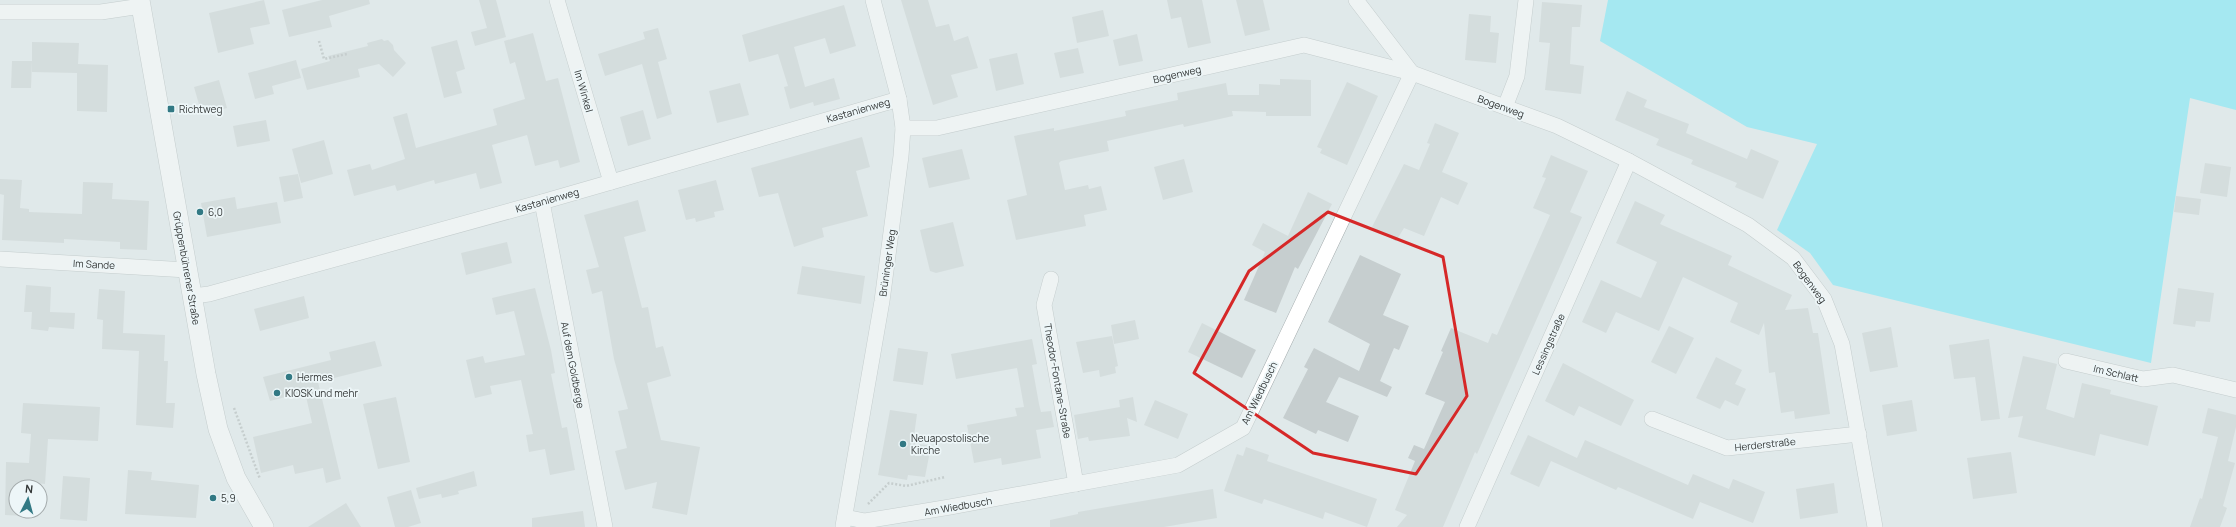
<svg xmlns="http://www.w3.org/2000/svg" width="2236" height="527" font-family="Manrope,sans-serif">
<rect width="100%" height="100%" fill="#e0e9ea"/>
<!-- green -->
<polygon fill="#5de6fb" points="1608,0 2236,0 2236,110 2190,98 2151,363 1833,285 1810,253 1777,230 1817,144 1747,127 1600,41"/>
<!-- building -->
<g fill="#c6cecf">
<polygon points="264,0 270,24 250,28 254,44 218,53 209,13"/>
<polygon points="322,0 369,0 370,4 329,16 332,27 289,37 282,10"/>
<polygon points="479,0 496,0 506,37 475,46 471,32 487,28"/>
<polygon points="901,0 928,0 936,27 949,24 954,41 968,36 978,68 951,75 958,97 933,105"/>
<polygon points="1167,0 1202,0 1211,43 1188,48 1181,17 1171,19"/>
<polygon points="1236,0 1263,0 1270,30 1245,36"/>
<polygon points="1542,2 1582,5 1580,27 1572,27 1570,64 1584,66 1581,94 1545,90 1550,43 1539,42"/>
<polygon points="844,5 856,46 830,54 825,38 794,47 805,87 834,78 840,99 814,106 813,102 790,109 784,87 788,86 778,54 749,62 742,35"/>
<polygon points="1103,10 1109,36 1077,43 1072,17"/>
<polygon points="1469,14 1491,16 1490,32 1499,33 1496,63 1465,60"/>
<polygon points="658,28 667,59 658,62 672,114 657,119 642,64 605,76 598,54 645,39 643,32"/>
<polygon points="533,33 546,81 558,78 580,162 560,168 558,160 535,166 527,135 492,145 502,183 480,189 476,173 435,184 434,180 397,191 395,185 354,196 347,170 370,164 372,170 405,159 393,117 407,113 416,148 497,125 493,109 525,99 515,62 510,64 504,41"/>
<polygon points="1137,34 1143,61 1119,66 1113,40"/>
<polygon points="382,39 384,41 388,40 393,45 394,50 406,63 393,77 379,64 358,69 360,77 307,90 301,69 330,61 328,56 368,46 367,43"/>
<polygon points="457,40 465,69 456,72 462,93 444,98 431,47"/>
<polygon points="32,42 79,43 78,64 108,65 107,112 77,111 77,73 32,72"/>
<polygon points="1078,48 1084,73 1060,78 1054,53"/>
<polygon points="1017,53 1024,84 996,91 989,59"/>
<polygon points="296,60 301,78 272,86 274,94 255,99 248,73"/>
<polygon points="12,61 32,61 31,88 11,88"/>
<polygon points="1280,79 1311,80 1311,116 1266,116 1266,112 1232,111 1233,116 1184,127 1183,124 1107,141 1109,151 1061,161 1059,163 1065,190 1088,185 1089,189 1101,186 1107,210 1084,215 1086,226 1016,240 1007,200 1027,195 1014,136 1054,128 1054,131 1126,116 1125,111 1178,100 1177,93 1226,83 1228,95 1259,95 1259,84 1280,85"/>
<polygon points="219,80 227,108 202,115 194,87"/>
<polygon points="1347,82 1378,96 1347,165 1320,153 1322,149 1317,147"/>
<polygon points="740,83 749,115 717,123 709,91"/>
<polygon points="1627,91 1647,100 1644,107 1689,124 1686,133 1747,159 1751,149 1779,161 1763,199 1735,187 1737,183 1691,164 1693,160 1656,145 1659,139 1615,120"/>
<polygon points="643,110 651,139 628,146 620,117"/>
<polygon points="266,120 270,141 237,147 233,126"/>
<polygon points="1435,123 1459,133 1442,172 1468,183 1458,205 1441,197 1424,236 1404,228 1396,241 1372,227 1404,164 1419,170 1430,144 1427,143"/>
<polygon points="862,137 870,167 856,171 868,216 822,228 824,237 794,247 778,193 759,197 751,168"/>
<polygon points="324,140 333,174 301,183 292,149"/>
<polygon points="962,149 970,179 929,188 922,158"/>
<polygon points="1551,155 1588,171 1570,212 1582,217 1566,253 1477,454 1475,452 1443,527 1397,527 1407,515 1395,510 1415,461 1408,458 1414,445 1424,449 1445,402 1425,394 1443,352 1441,351 1451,328 1488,343 1492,333 1497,335 1550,215 1533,208 1546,178 1542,177"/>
<polygon points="1184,159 1193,192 1163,200 1154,167"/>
<polygon points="2205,163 2231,167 2227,197 2200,193"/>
<polygon points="298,174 303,198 284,202 279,177"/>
<polygon points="0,179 22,180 20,208 29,209 29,212 82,214 83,182 113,183 112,199 149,201 147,250 120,249 120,242 64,239 64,243 2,240 4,195 0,194"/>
<polygon points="716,180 724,210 714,212 715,217 696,222 695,218 686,220 678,190"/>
<polygon points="1308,192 1332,204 1298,269 1295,267 1276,313 1244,300 1265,252 1252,245 1263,223 1288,236"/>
<polygon points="2176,196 2201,199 2199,215 2174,212"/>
<polygon points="235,197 237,209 277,202 281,223 207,237 201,203"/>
<polygon points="638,200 646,231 624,237 642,308 648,307 656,348 663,346 671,376 647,383 661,440 700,447 687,515 652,508 657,482 625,490 615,451 627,448 618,411 628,409 614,359 602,291 592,294 586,270 599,267 584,215"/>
<polygon points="1635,201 1665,215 1660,224 1732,256 1728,265 1792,295 1785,310 1808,308 1813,333 1818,333 1830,414 1795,419 1794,411 1781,413 1775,372 1769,373 1764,323 1759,335 1730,322 1738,303 1683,277 1659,331 1616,312 1606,333 1582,322 1601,280 1641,298 1657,262 1616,243"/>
<polygon points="953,222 964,266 936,273 930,271 920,230"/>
<polygon points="507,242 512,263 466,275 461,253"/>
<polygon points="1360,255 1401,274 1383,315 1409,326 1399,350 1394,348 1380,381 1392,387 1387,397 1339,377 1326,402 1359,416 1348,442 1318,430 1316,434 1283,418 1308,369 1304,367 1314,348 1359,371 1370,344 1328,322"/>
<polygon points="802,266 865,276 861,304 797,294"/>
<polygon points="26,285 51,287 50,312 75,313 74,329 49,327 48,331 31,329 32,312 24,312"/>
<polygon points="535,288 551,350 555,373 551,374 562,428 567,427 575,470 550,475 545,449 529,452 526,435 533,434 521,380 490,386 492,394 475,398 466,360 483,356 485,363 525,355 514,311 496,315 492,298"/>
<polygon points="2178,288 2214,293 2210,322 2196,321 2195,327 2173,324"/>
<polygon points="99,289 125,291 123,333 165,335 164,361 168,361 166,403 175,403 173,428 136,425 139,351 102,349 103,320 97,319"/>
<polygon points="304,296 309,318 260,331 254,309"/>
<polygon points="1135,320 1139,339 1114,344 1111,325"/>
<polygon points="1202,323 1256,350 1242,378 1188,352"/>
<polygon points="1669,326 1694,338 1676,374 1651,362"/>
<polygon points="1891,327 1898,367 1870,372 1862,333"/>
<polygon points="1112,336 1118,366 1115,367 1116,373 1100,377 1099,370 1083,373 1076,342"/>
<polygon points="1032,339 1037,364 1032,365 1039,404 1041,412 1051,411 1054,427 1036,430 1041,458 1002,465 1001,458 974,463 967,425 1017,416 1015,408 1024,407 1017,368 956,379 951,354"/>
<polygon points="1989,339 2000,419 1981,421 1975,377 1954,379 1949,345"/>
<polygon points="375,341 382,366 318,382 341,479 326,483 323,468 295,474 293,465 261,473 253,437 312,423 305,392 270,401 263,377 331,360 329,352"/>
<polygon points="898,348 928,352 923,385 893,381"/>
<polygon points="2023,356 2057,364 2046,409 2074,418 2082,383 2111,390 2110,394 2158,406 2148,446 2100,434 2095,456 2018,437 2023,416 2008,418"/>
<polygon points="1716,357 1742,370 1735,384 1746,389 1738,406 1725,400 1720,409 1696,398"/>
<polygon points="1563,363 1634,400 1621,426 1579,406 1574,416 1545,401"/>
<polygon points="396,397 410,462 378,469 363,404"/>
<polygon points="1133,397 1137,422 1127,418 1130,436 1089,441 1088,437 1078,439 1074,415 1120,407 1119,400"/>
<polygon points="1155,400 1188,414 1178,439 1144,425"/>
<polygon points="1912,400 1917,431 1887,436 1882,405"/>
<polygon points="23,403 100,407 98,441 48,439 45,484 28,482 28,487 16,487 16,511 26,511 26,516 5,515 6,462 29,463 31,434 21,433"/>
<polygon points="2208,408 2236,415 2236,427 2228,461 2235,463 2223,506 2227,508 2220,527 2190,527 2200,498 2202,499 2218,437 2202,433"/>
<polygon points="890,410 917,414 913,443 931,446 925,477 908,475 907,480 878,475"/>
<polygon points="1528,435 1577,458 1585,440 1688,485 1693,474 1729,489 1733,479 1765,492 1753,523 1700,502 1693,519 1618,487 1616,490 1551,461 1539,487 1510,474"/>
<polygon points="1246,447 1269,455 1267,461 1377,499 1367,527 1325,512 1323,519 1264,499 1262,504 1224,491 1237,454 1243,456"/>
<polygon points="2011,452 2017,493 1973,499 1967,458"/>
<polygon points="128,470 152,472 151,480 199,485 196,518 125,514"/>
<polygon points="474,471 477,486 458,491 459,494 442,498 441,494 419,499 416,488"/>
<polygon points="63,476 90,478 87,521 60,519"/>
<polygon points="1834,483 1838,513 1800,519 1796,489"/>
<polygon points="1213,489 1217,518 1164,527 1050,527 1050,520 1078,514 1078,512"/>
<polygon points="411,490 421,523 408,527 395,527 387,497"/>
<polygon points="346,503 361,527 308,527"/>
<polygon points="583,511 585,527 532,527 532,518"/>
</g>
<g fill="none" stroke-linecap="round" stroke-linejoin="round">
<!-- minor casing -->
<g stroke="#a4acae" stroke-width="16">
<g id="minor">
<polyline points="557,0 611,182"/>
<polyline points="0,12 101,12 141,6"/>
<polyline points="1505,107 1517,76 1526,0"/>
<polyline points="903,128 937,128 1304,45 1412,73 1557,126 1629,161 1748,225 1793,258 1824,299 1842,344 1875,527"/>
<polyline points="542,202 605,527"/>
<polyline points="0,259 187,270"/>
<polyline points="1051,279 1044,305 1076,484"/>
<polyline points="193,296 209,294 542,202 899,99"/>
<polyline points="2066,361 2143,379 2173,375 2236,390"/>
<polyline points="1652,419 1727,448 1859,434"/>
<polyline points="845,517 865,521 950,507 1178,465 1243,428 1412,73 1356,0"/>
<polyline points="843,526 882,301 901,156 903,128 899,99 873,0"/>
<polyline points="1467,527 1629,161"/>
</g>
</g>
<!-- tertiary casing -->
<g stroke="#a4acae" stroke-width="20">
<polyline id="tertiary" points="140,0 206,374 218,429 236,478 264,527"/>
</g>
<!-- path -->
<g stroke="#a6adae" stroke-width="2.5" stroke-dasharray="2 2" stroke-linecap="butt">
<polyline points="319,41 324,59 347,54"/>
<polyline points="234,408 260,479"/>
<polyline points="868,504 889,483 906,486 945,477"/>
</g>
<!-- minor -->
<use href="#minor" stroke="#fff" stroke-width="15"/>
<!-- tertiary -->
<use href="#tertiary" stroke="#fff" stroke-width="19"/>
</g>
<!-- marked area -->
<path d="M0 0H2236V527H0ZM1328 212 1443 257 1467 396 1416 474 1313 453 1194 373 1249 271Z" fill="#e0e9ea" fill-opacity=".55" fill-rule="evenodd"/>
<path fill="none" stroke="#d62828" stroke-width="3" stroke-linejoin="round" d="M1328 212 1443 257 1467 396 1416 474 1313 453 1194 373 1249 271Z"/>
<!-- markers -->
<g fill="#327984" stroke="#edf6f8" stroke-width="1.5">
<rect x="167" y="105" width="8" height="8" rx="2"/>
<circle cx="200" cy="212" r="4"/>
<circle cx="289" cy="377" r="4"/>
<circle cx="277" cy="393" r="4"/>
<circle cx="903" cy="444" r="4"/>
<circle cx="213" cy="498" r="4"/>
</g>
<g text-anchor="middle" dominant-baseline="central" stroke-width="3.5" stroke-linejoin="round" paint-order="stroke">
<!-- street labels -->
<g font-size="10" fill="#333737" stroke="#edf6f8">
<text transform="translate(1177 74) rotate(-13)">Bogenweg</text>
<text transform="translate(584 91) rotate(74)">Im Winkel</text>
<text transform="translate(1501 106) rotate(20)">Bogenweg</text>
<text transform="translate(858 110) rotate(-16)">Kastanienweg</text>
<text transform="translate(547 200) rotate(-16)">Kastanienweg</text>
<text transform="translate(887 263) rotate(-82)">Brüninger Weg</text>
<text transform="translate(94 264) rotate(3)">Im Sande</text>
<text transform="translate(187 268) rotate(80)">Grüppenbührener Straße</text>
<text transform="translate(1810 282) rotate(54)">Bogenweg</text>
<text transform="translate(1548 344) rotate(-66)">Lessingstraße</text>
<text transform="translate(573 365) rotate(79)">Auf dem Goldberge</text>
<text transform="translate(2116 373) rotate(13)">Im Schlatt</text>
<text transform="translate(1058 381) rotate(80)">Theodor-Fontane-Straße</text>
<text transform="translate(1259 393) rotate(-64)">Am Wiedbusch</text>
<text transform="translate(1765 444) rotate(-6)">Herderstraße</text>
<text transform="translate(958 506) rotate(-10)">Am Wiedbusch</text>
</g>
<!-- poi labels -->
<g font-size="10" fill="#333737" stroke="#edf6f8" text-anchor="start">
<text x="179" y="109">Richtweg</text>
<text x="208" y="212">6,0</text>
<text x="297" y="377">Hermes</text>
<text x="285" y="393">KIOSK und mehr</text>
<text x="911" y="438">Neuapostolische<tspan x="911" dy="12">Kirche</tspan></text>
<text x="221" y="498">5,9</text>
</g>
</g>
<!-- north arrow -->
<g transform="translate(28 499) rotate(6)"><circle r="19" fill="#edf6f8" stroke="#a3aaab"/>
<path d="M0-3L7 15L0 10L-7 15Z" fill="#327984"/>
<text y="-6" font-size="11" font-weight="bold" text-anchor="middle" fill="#333737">N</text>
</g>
</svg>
